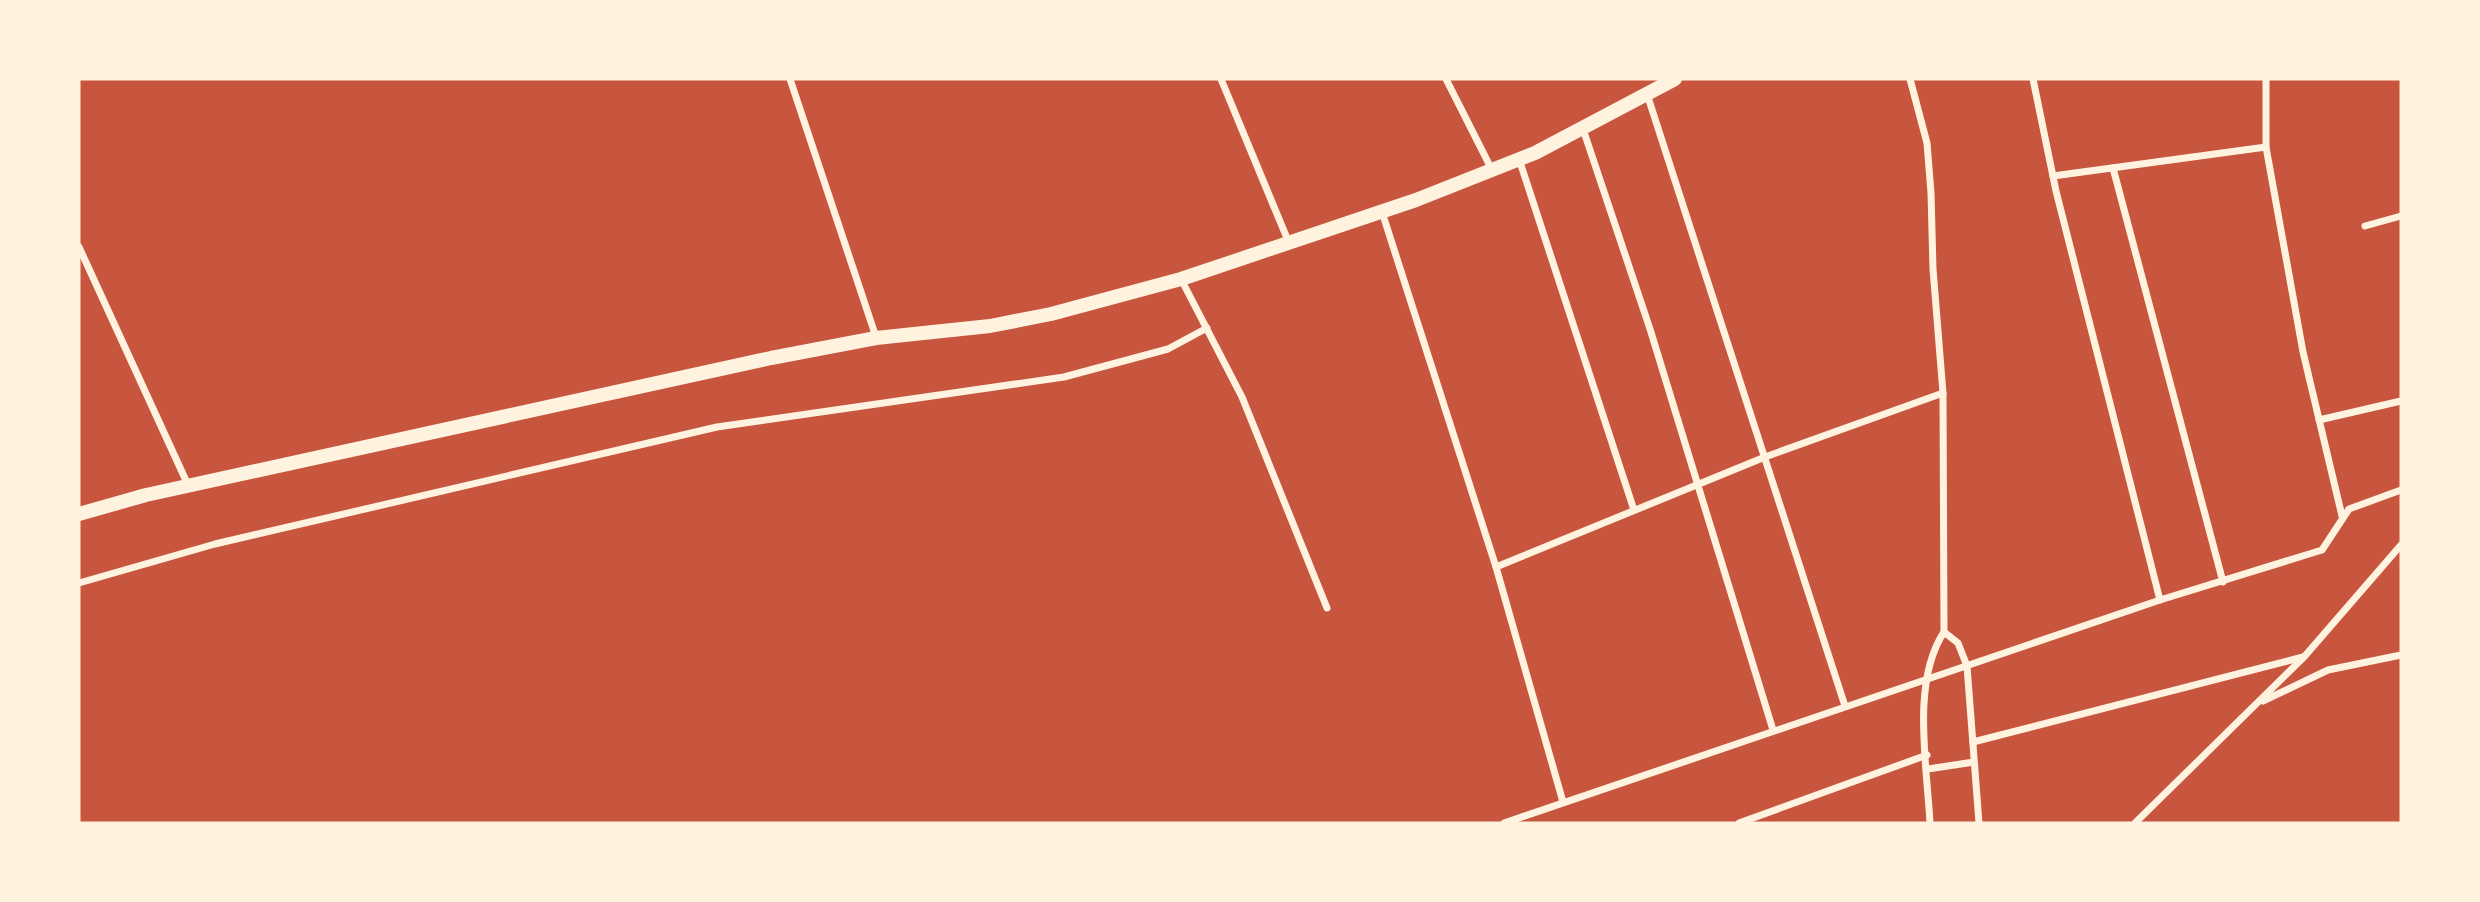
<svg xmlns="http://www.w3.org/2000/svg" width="2480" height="902" font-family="'Fira Sans Condensed',sans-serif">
<rect width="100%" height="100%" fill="#c8553d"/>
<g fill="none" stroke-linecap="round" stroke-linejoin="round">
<!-- minor -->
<g stroke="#fff3e0" stroke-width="7">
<polyline points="790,79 876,337"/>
<polyline points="1221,79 1289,243"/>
<polyline points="1446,79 1492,170"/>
<path d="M1910 79 1927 143 1931 193 1933 269 1943 393 1944 632C1911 682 1927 765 1930 823"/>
<polyline points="2033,79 2056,191 2160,600"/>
<polyline points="2266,79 2266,147 2303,352 2342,516"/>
<polyline points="1647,94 1845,706"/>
<polyline points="1583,129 1650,329 1773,730"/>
<polyline points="1519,159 1634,510"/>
<polyline points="2113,168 2223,582"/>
<polyline points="2053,176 2266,147"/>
<polyline points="1382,212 1496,567 1563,802"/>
<polyline points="2365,226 2401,216"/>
<polyline points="79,247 188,485"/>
<polyline points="1181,279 1242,397 1327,608"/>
<polyline points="2319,420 2401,401"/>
<polyline points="1496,567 1765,457 1943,393"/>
<polyline points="79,583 215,544 717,427 1064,377 1168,349 1207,328"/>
<polyline points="1944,632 1958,643 1967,666 1979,823"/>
<polyline points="2263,701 2328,670 2401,655"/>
<polyline points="1973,742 2303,657"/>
<polyline points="1928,769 1974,762"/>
<polyline points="1504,823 2160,600 2322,550 2349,509 2401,490"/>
<polyline points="1739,823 1927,755"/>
<polyline points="2135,823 2304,657 2401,545"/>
</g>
<!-- secondary -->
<polyline stroke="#fff3e0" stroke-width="14" points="79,514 146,495 771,358 876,338 990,326 1051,314 1181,279 1416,200 1535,153 1675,79"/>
</g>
<!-- border -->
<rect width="2480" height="902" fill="none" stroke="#fff3e0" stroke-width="161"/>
</svg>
